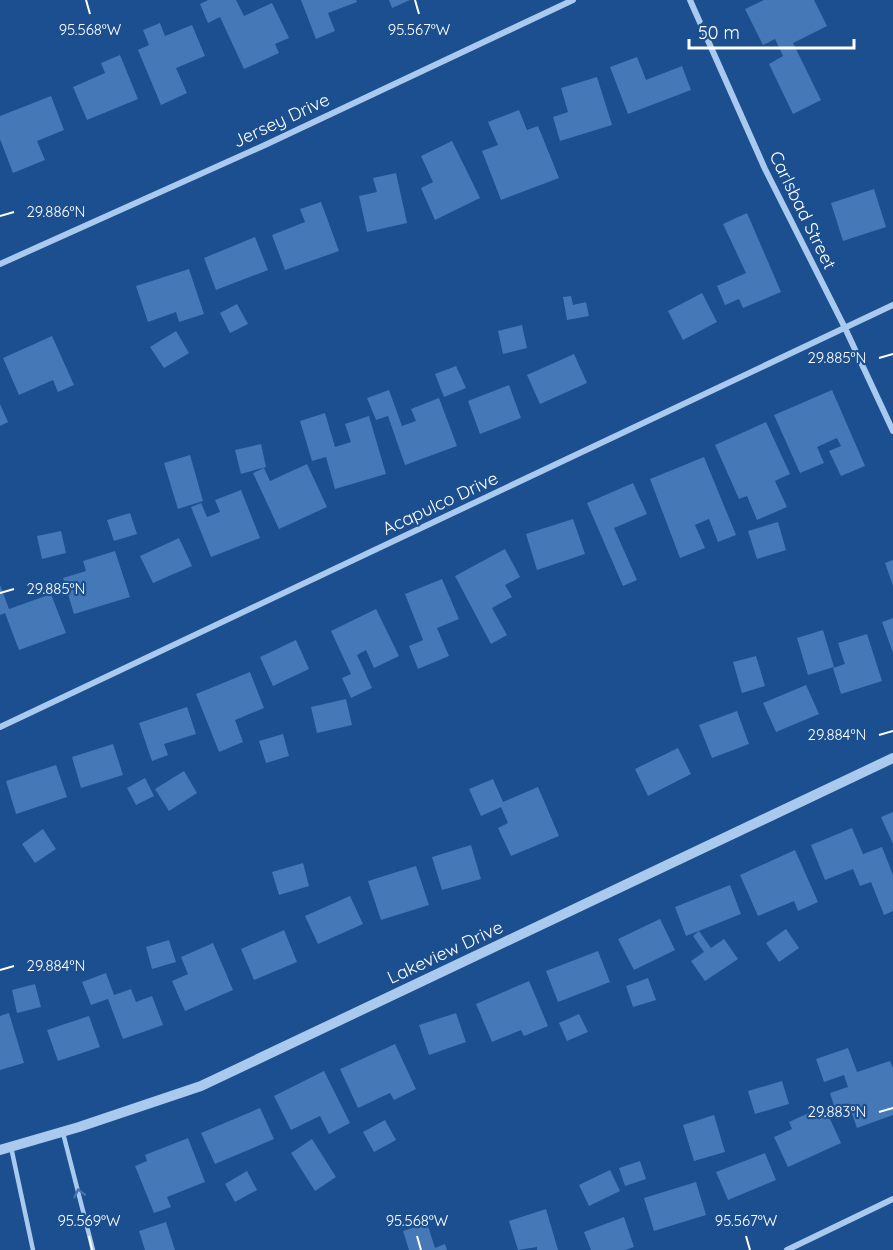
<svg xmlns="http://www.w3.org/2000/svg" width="893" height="1250" font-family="Quicksand,sans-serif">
<rect width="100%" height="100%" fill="#1b4f8f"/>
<!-- building -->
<g fill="#4478b7">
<polygon points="208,0 236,0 244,16 272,3 289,38 275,44 279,53 244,69 220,17 208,23 200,4"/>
<polygon points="301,0 356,0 357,2 328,13 335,31 316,39"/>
<polygon points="389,0 410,0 392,8"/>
<polygon points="764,0 814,0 827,26 793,43 821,100 793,114 769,64 783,56 775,39 763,45 745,9"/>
<polygon points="160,23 165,36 192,25 205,56 176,68 187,93 161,105 138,50 149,45 143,30"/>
<polygon points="120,55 138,99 87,120 73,87 105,73 101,63"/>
<polygon points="637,57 646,80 682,66 691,90 628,114 610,67"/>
<polygon points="597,77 612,125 560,141 553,117 568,112 561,88"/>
<polygon points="51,96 64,130 37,141 45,160 13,173 0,139 0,116"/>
<polygon points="519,110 527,130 538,126 559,178 501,200 482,151 498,145 488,122"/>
<polygon points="452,141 480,198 435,220 421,188 433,182 421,156"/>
<polygon points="396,173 407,223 367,232 359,196 377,192 373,178"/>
<polygon points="874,189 886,227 843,241 831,203"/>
<polygon points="321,202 339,251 285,270 272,235 305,222 300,209"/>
<polygon points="747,213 781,292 743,308 739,299 725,305 717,286 746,273 723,224"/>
<polygon points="255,237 268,270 216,290 204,258"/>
<polygon points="189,269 204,314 179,322 176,312 148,322 136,286"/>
<polygon points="702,293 717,322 683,340 668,311"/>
<polygon points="571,296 573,305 586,302 589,316 567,320 563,297"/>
<polygon points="237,304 248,324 230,333 220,313"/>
<polygon points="522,325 527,348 503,354 498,331"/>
<polygon points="176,331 189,353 164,368 150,347"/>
<polygon points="52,336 74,385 58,392 53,380 19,395 3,358"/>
<polygon points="574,354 587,383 540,404 527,375"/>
<polygon points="456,366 466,388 444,397 435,374"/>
<polygon points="509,385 521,418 480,434 468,401"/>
<polygon points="389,390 402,426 416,421 411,409 439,398 457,446 405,465 388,416 376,420 367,398"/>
<polygon points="832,390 865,466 841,476 829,451 841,446 837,438 817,447 824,463 800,473 774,415"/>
<polygon points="0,404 8,422 0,426"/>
<polygon points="325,413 335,447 351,442 345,424 369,416 386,474 335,489 326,457 312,461 300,421"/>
<polygon points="766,422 790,474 775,481 787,507 757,520 747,496 739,499 715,445"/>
<polygon points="261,444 266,467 241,474 235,450"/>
<polygon points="190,455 203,501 178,509 164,463"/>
<polygon points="704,457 736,535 718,542 709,519 695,525 705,548 680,558 650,479"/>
<polygon points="307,464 327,507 279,529 253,473 264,468 270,481"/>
<polygon points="633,483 647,514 614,528 637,580 623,586 587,503"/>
<polygon points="241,490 260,538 211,557 191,507 201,503 207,517 220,512 215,500"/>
<polygon points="130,513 137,534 114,541 107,520"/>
<polygon points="573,519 585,554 537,570 526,534"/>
<polygon points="778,522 786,550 757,559 748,531"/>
<polygon points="61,531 66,553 42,559 37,536"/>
<polygon points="179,538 192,566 153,583 140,556"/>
<polygon points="505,549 520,577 505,585 512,597 492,608 507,635 491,644 455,576"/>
<polygon points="115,551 130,597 74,614 63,578 86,571 83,561"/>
<polygon points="893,560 893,586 885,563"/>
<polygon points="442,579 459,619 437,628 449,656 418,669 409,646 423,640 405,594"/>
<polygon points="0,585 9,609 51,594 66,633 19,650 5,613 0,615"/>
<polygon points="376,609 399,656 374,668 366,650 357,655 372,688 351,698 342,678 351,674 331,631"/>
<polygon points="893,618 893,653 882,622"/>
<polygon points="823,630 834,667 808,675 797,638"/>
<polygon points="867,634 882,681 841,694 833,668 845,664 838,643"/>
<polygon points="296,640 309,669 273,686 260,657"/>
<polygon points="756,656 765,686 742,693 733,662"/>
<polygon points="250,672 264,708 235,720 243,742 219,752 196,694"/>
<polygon points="806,685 819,714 776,732 763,703"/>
<polygon points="346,699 352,725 317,733 311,707"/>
<polygon points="187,707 196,734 164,744 168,755 152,761 139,723"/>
<polygon points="737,711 749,744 712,758 699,725"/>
<polygon points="283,734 289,756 266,763 259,741"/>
<polygon points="113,744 123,775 81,788 72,757"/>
<polygon points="678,748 691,774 648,796 635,769"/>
<polygon points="56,765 67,797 16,814 6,781"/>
<polygon points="184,771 197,793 169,811 155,789"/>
<polygon points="145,778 154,796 136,805 127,788"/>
<polygon points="493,779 503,802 538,787 559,836 511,856 498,828 508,823 501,807 481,816 469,789"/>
<polygon points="893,812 893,844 881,817"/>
<polygon points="852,828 863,854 882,847 893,875 893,911 884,915 871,882 860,886 853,869 825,880 811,845"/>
<polygon points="43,829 56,849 35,863 22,844"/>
<polygon points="471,845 481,879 442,890 432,857"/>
<polygon points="795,850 818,902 798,911 794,901 758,916 740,875"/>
<polygon points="303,863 309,886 279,895 272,872"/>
<polygon points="416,866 429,905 381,920 368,881"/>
<polygon points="730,885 741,914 686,936 675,907"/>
<polygon points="350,896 363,924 318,944 305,916"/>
<polygon points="660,919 675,950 634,970 618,939"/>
<polygon points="786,929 799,948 779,962 766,943"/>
<polygon points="284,930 297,962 254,980 241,949"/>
<polygon points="699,931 711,948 724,939 738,959 705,981 691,961 704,952 693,936"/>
<polygon points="169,940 176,962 152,969 146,947"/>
<polygon points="213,943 233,990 185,1011 172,981 188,974 181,957"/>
<polygon points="598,951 610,982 558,1002 546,971"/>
<polygon points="106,973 114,995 131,989 136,1002 152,996 163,1025 123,1039 108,999 91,1005 82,982"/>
<polygon points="648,978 656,1000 633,1007 626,986"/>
<polygon points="529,981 548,1026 524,1036 521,1030 492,1042 476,1004"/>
<polygon points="35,984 41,1007 17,1013 12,990"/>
<polygon points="9,1013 24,1063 0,1070 0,1016"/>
<polygon points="456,1013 466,1042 429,1055 419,1025"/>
<polygon points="579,1014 588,1032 567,1041 559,1023"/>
<polygon points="89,1016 100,1047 58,1061 47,1030"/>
<polygon points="395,1044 416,1089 394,1100 390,1093 358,1108 340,1069"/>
<polygon points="848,1048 857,1072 890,1061 893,1068 893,1115 857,1128 851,1111 837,1115 830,1093 848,1087 844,1075 824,1082 816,1059"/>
<polygon points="324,1071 350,1123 329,1134 320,1116 291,1130 274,1096"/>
<polygon points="782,1081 789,1104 755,1114 748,1091"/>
<polygon points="824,1106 841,1143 788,1167 774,1137 792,1129 789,1122"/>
<polygon points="260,1108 274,1139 215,1164 201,1133"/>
<polygon points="714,1115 725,1152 694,1161 683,1125"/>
<polygon points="385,1120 396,1140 374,1152 363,1132"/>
<polygon points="188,1138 205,1182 167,1197 171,1207 154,1213 135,1166 147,1161 145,1155"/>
<polygon points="312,1139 336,1177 315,1191 291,1153"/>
<polygon points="765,1153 776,1180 728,1200 716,1172"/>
<polygon points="640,1161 646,1179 625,1186 619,1168"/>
<polygon points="610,1170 620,1191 589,1206 579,1185"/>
<polygon points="247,1171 257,1190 235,1202 225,1184"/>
<polygon points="696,1182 706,1215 654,1231 644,1198"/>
<polygon points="546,1209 558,1250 537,1250 537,1247 518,1250 509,1221"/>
<polygon points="624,1217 634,1247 625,1250 591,1250 584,1232"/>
<polygon points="166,1222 175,1250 145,1250 139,1231"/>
<polygon points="427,1223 435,1248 445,1244 447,1250 409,1250 403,1231"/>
</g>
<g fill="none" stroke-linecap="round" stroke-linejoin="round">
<!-- service -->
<g stroke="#a9c9ee" stroke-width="4.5">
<polyline points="63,1133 93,1250"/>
<polyline points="11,1147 33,1250"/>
</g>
<!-- minor -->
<g stroke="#a9c9ee" stroke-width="6">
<polyline points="690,0 765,169 845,328 893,431"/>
<polyline points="0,264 265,145 573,0"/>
<polyline points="0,727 893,305"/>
<polyline points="787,1250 893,1199"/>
</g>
<!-- tertiary -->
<polyline stroke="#a9c9ee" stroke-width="10" points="0,1150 79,1127 201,1086 893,758"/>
</g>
<!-- one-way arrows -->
<defs><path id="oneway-chevron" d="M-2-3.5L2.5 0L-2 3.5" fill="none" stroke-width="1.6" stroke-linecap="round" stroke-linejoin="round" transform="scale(1.5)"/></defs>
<use stroke="#4674ac" href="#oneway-chevron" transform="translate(79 1193) rotate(-104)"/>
<!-- ticks -->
<path fill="none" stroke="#fff" stroke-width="2" d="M86 0 90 14M415 0 419 14M0 216 14 212M879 358 893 354M0 593 14 589M879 735 893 731M0 970 14 966M879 1112 893 1108M89 1236 92 1250M417 1236 421 1250M746 1236 750 1250"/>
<g text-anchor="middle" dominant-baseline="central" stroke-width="4.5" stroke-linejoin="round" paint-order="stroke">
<!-- street labels -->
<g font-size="18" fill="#fff" stroke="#1b4f8f">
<text transform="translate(281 120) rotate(-25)">Jersey Drive</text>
<text transform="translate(803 210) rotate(64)">Carlsbad Street</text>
<text transform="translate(440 503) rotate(-25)">Acapulco Drive</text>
<text transform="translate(445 952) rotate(-25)">Lakeview Drive</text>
</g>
</g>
<g font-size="15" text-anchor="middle" fill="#fff" stroke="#1b4f8f" stroke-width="4.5" stroke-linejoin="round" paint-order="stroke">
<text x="90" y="35">95.568°W</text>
<text x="419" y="35">95.567°W</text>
<text x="56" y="217">29.886°N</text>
<text x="837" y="363">29.885°N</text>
<text x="56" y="594">29.885°N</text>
<text x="837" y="740">29.884°N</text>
<text x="56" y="971">29.884°N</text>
<text x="837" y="1117">29.883°N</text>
<text x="89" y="1226">95.569°W</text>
<text x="417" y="1226">95.568°W</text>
<text x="746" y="1226">95.567°W</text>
</g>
<!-- scale -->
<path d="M689 39v9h165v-9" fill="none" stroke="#ffffff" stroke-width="3"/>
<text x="698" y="39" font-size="18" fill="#ffffff" stroke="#1b4f8f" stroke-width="4.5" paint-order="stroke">50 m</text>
</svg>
